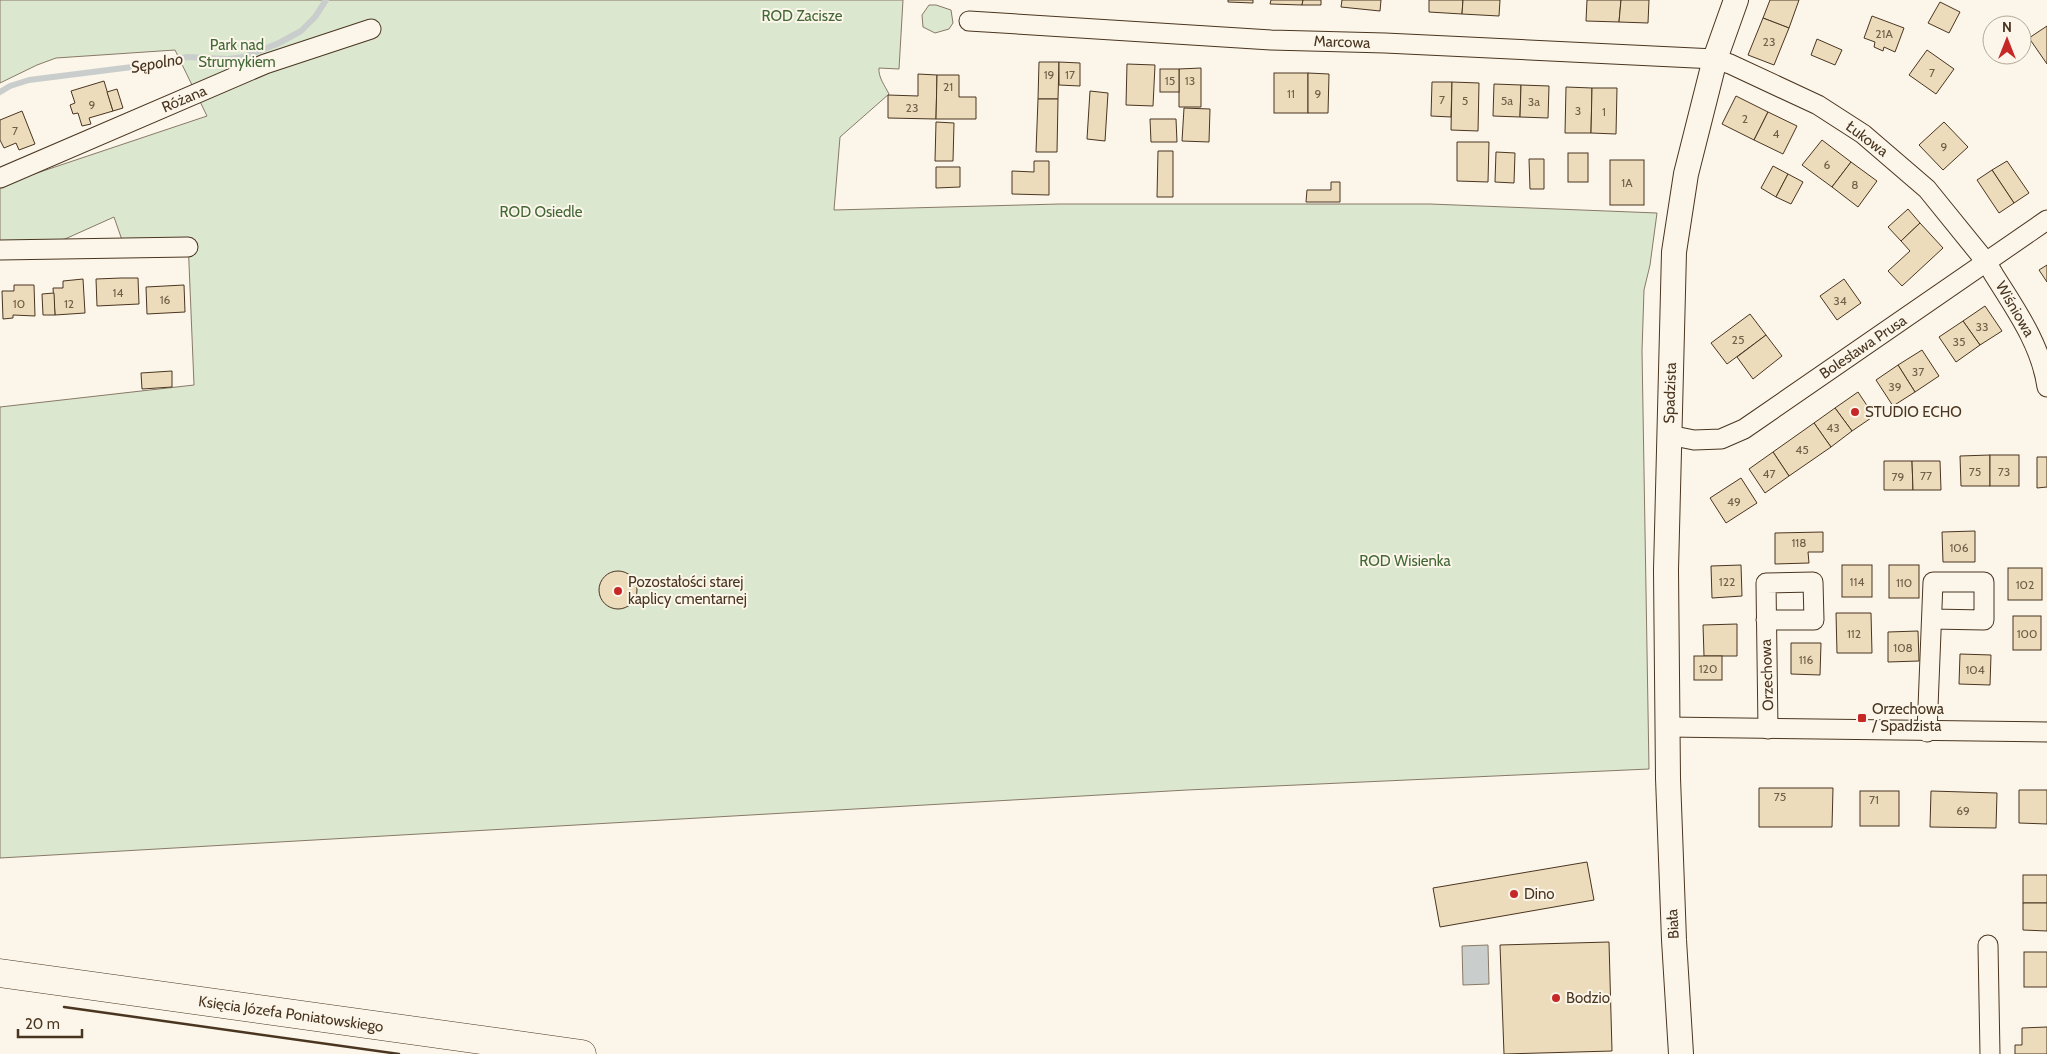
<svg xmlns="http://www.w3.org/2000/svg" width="2047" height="1054" font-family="Cabin,sans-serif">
<rect width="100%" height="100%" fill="#fbf6e9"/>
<!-- green -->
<g fill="#dce7d0" stroke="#887966">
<path d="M0 0H903L899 69 879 68C878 77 885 86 889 94L840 137 834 210 1059 204H1430L1657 213 1650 265 1644 290 1642 351 1649 769 1187 790 0 858V407L194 385 188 239 122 240 114 217 65 239 47 243 0 244V188L19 179 207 116 175 50 56 58 37 65 0 83Z"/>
<polygon points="929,5 936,5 951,10 953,23 949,29 935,33 923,27 922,15"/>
</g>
<!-- water -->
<polygon fill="#c9cecd" stroke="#887966" points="1488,945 1489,984 1463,985 1462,946"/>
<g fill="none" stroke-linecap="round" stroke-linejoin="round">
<!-- stream -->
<polyline stroke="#c9cecd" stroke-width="6" points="0,92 10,86 29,80 148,65 187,57 228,59 244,57 279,43 301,31 315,17 326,0"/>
</g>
<!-- building -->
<g fill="#ecdcbc" stroke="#4a3520">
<polygon points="1228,0 1253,0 1253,3 1228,2"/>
<polygon points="1271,0 1303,0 1302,5 1270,4"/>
<polygon points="1303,0 1321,0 1321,5 1302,5"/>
<polygon points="1342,0 1381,0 1380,11 1341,7"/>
<polygon points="1429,0 1463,0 1462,14 1429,12"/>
<polygon points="1463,0 1500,0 1499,16 1462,14"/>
<polygon points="1587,0 1621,0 1619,22 1586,21"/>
<polygon points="1621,0 1649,0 1648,23 1619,22"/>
<polygon points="1770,0 1799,0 1789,28 1763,18"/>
<polygon points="1940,2 1960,12 1949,33 1928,23"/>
<polygon points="1872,16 1904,28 1895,52 1884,47 1883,51 1874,47 1875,42 1864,38"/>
<polygon points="1763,18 1789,28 1774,65 1748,55"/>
<polygon points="2047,26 2047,64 2029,38"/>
<polygon points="1817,39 1842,50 1835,65 1811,55"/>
<polygon points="1927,50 1954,69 1936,94 1909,75"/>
<polygon points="1039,62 1059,62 1058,99 1038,99"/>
<polygon points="1059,62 1080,63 1080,86 1059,85"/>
<polygon points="1127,64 1155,65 1153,106 1126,105"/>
<polygon points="1201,68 1201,107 1179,107 1179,69"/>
<rect x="1160" y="69" width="19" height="23"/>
<rect x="1274" y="73" width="34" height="40"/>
<polygon points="1308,73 1329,74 1328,113 1308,113"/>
<polygon points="918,74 937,75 936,119 888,118 888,95 918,96"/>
<polygon points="937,75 959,75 959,97 976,97 976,119 936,119"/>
<polygon points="104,81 113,111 89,118 91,124 82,126 78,113 73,114 70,105 75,103 71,91"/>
<polygon points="1432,82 1452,82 1451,117 1431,116"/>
<polygon points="1452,82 1479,83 1478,131 1451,130"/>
<polygon points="1494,84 1521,85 1520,117 1493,116"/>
<polygon points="1521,85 1549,86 1548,118 1520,117"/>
<polygon points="1566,87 1592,88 1591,133 1565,133"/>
<polygon points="1592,88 1617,88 1616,134 1591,133"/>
<polygon points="117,89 123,108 113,111 107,92"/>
<polygon points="1090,91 1108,93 1105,141 1087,139"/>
<polygon points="1736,96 1768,112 1754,140 1722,124"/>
<polygon points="1038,99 1058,99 1057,152 1036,152"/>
<polygon points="1184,108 1210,109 1209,142 1182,141"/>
<polygon points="22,111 35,144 19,150 16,143 4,148 0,140 0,120"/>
<polygon points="1768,112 1797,126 1783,154 1754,140"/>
<polygon points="1150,119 1176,119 1177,142 1151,142"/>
<polygon points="936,122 954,123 953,161 935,161"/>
<polygon points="1944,122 1968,147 1943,170 1919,145"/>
<polygon points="1822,140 1851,162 1832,187 1802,165"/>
<polygon points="1457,142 1489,142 1488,182 1457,181"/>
<polygon points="1158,151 1173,151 1173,197 1157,197"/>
<polygon points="1496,152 1515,153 1514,183 1495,182"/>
<rect x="1568" y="153" width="20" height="29"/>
<polygon points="1529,159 1544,159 1544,189 1530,189"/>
<rect x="1610" y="160" width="34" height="45"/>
<polygon points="1034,161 1049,161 1049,195 1012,194 1012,171 1034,172"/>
<polygon points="2007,161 2029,193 2014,203 1992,170"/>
<polygon points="1851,162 1877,181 1858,207 1832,187"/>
<polygon points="1773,166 1788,174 1776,197 1761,188"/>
<polygon points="936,167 960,167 960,187 936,188"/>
<polygon points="1992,170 2014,203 1999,213 1977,180"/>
<polygon points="1788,174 1803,182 1791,204 1776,197"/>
<polygon points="1331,182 1340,182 1340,202 1306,202 1307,190 1331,190"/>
<polygon points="1908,209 1920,223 1901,241 1888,227"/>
<polygon points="1920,223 1943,248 1902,286 1888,271 1910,251 1901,241"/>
<polygon points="2047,265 2047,282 2039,270"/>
<polygon points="121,278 138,278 139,304 97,306 96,279"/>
<polygon points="83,279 85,313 55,315 53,288 63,288 63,281"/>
<polygon points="1844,279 1861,303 1837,320 1820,296"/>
<polygon points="14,285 34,285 35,316 13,315 13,318 3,319 2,291 14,291"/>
<polygon points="184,285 185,312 147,314 146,287"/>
<polygon points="54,293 55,315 43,315 42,294"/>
<polygon points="1985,306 2002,331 1980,345 1963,321"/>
<polygon points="1750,314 1766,335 1727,364 1711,343"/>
<polygon points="1963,321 1980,345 1956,362 1939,337"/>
<polygon points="1766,335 1782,356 1753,379 1737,357"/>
<polygon points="1922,350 1939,376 1915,392 1898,365"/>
<polygon points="1898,365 1915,392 1893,406 1876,380"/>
<polygon points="172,371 172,387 142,389 141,373"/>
<polygon points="1858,392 1874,416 1852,431 1835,408"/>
<polygon points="1835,408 1852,431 1831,447 1814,423"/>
<polygon points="1814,423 1831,447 1789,476 1773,452"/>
<polygon points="1773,452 1789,476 1765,493 1749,469"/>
<polygon points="1990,455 1990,486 1961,486 1960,456"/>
<rect x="1990" y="455" width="29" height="31"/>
<polygon points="2037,457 2047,457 2047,487 2037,488"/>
<polygon points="1884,461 1912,461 1913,490 1884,490"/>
<polygon points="1912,461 1940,461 1941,490 1913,490"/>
<polygon points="1741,478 1757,503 1726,523 1710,498"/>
<polygon points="1975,531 1975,562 1943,562 1942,532"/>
<polygon points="1823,532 1823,552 1808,552 1809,563 1775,564 1775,533"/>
<polygon points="1741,565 1742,596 1712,598 1711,566"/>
<rect x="1842" y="565" width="30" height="32"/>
<rect x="1889" y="565" width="30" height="33"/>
<rect x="2008" y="568" width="34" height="32"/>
<circle cx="618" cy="590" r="19"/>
<polygon points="1836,613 1871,613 1872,653 1837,653"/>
<rect x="2013" y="616" width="28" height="34"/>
<polygon points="1737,624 1737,656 1704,656 1703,625"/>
<polygon points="1918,631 1919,661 1888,662 1888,632"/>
<polygon points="1791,643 1821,643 1820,675 1791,674"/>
<polygon points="1960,654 1991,655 1990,685 1959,684"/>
<rect x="1694" y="656" width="28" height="24"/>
<polygon points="1759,788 1833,788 1832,827 1759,827"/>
<polygon points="2019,790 2047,790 2047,824 2019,823"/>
<rect x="1860" y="791" width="39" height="35"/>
<polygon points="1931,791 1997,793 1996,828 1930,827"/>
<polygon points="1587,862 1594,900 1440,927 1433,888"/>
<rect x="2023" y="875" width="24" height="28"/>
<polygon points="2023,903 2047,903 2047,931 2023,930"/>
<polygon points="1609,942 1612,1051 1504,1054 1500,945"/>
<rect x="2024" y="952" width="23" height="35"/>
<polygon points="2047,1027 2047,1054 2015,1054 2015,1045 2022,1045 2022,1028"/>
</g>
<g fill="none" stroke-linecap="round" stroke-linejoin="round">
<!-- minor casing -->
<g stroke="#4a3520" stroke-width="21">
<g id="minor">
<path d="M969 21 1271 40 1385 43 1715 59 1730 64 1818 105 1863 134 1927 189 1987 263 1994 275C2016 310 2041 345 2047 387"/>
<polyline points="0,178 265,64 371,29"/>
<polyline points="0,250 188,247"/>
<polyline points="1669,435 1694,440 1721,439 1744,429 2047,220"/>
<polyline points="1766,620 1814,620 1813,582 1766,583 1768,729"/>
<polyline points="1667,727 2047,732"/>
<polyline points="1927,732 1933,582 1984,582 1984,620 1932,619"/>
<polyline points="1988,945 1990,1054"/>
</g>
</g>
<!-- tertiary casing -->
<g stroke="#4a3520" stroke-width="26">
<polyline id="tertiary" points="1681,1054 1674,940 1668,778 1666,570 1674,252 1686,174 1715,59 1736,0"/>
</g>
<!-- secondary casing -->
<g stroke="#4a3520" stroke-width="29">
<polyline id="secondary" points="0,973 582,1054"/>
</g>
<!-- minor -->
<use href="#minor" stroke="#fbf6e9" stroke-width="19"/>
<!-- tertiary -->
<use href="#tertiary" stroke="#fbf6e9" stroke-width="24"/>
<!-- secondary -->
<use href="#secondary" stroke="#fbf6e9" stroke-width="28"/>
<!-- wall -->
<polyline stroke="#4a3520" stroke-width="2.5" points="64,1007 399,1054"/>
</g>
<!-- markers -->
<g fill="#c62828" stroke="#fbf6e9" stroke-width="2">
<circle cx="1855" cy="412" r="5"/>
<circle cx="618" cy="591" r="5"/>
<rect x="1857" y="713" width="10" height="10" rx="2.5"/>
<circle cx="1514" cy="894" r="5"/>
<circle cx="1556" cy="998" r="5"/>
</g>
<g text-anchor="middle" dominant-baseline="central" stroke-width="4" stroke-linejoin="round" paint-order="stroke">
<!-- number labels -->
<g font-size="12" fill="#725f47">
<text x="1884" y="33">21A</text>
<text x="1769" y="41">23</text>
<text x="1932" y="72">7</text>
<text x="1049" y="74">19</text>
<text x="1070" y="74">17</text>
<text x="1170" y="80">15</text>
<text x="1190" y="80">13</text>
<text x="948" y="86">21</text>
<text x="1291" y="93">11</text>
<text x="1318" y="93">9</text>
<text x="1442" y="99">7</text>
<text x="1465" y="100">5</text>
<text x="1507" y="100">5a</text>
<text x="1534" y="101">3a</text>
<text x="92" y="104">9</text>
<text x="912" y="107">23</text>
<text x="1578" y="110">3</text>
<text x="1604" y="111">1</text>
<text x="1745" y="118">2</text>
<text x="15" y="130">7</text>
<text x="1776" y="133">4</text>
<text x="1944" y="146">9</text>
<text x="1827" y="164">6</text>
<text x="1627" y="182">1A</text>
<text x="1855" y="184">8</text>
<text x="118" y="292">14</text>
<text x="165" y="299">16</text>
<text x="1840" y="300">34</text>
<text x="19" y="303">10</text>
<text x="69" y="303">12</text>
<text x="1982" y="326">33</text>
<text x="1738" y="339">25</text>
<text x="1959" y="341">35</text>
<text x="1918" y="371">37</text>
<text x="1895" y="386">39</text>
<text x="1833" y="427">43</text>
<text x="1802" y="449">45</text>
<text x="1975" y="471">75</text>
<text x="2004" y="471">73</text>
<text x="1769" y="473">47</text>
<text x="1926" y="475">77</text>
<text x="1898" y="476">79</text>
<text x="1734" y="501">49</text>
<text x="1799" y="542">118</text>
<text x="1959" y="547">106</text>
<text x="1727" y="581">122</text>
<text x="1857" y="581">114</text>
<text x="1904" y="582">110</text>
<text x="2025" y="584">102</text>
<text x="1854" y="633">112</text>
<text x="2027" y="633">100</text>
<text x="1903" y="647">108</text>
<text x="1806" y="659">116</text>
<text x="1708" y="668">120</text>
<text x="1975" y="669">104</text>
<text x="1780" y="796">75</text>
<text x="1874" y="799">71</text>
<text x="1963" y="810">69</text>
</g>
<!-- park labels -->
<g font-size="15" fill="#436837" stroke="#fbf6e9">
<text x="802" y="16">ROD Zacisze</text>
<text x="237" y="45">Park nad<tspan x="237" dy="17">Strumykiem</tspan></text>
<text x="541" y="212">ROD Osiedle</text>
<text x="1405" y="561">ROD Wisienka</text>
</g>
<!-- street labels -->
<g font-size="15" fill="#4a3520" stroke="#fbf6e9">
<text transform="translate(1342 42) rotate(2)">Marcowa</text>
<text transform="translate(184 99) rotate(-23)">Różana</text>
<text transform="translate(1867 139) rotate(37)">Łukowa</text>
<text transform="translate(2015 309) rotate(60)">Wiśniowa</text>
<text transform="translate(1863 347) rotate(-34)">Bolesława Prusa</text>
<text transform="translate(1670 393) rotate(-88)">Spadzista</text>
<text transform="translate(1767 675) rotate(-92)">Orzechowa</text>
<text transform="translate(1673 924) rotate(-93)">Biała</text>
<text transform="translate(291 1014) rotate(8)">Księcia Józefa Poniatowskiego</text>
</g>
<!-- poi labels -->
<g font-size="15" fill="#4a3520" stroke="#fbf6e9" text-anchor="start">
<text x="1865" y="412">STUDIO ECHO</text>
<text x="628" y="582">Pozostałości starej<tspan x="628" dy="17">kaplicy cmentarnej</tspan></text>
<text x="1872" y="709">Orzechowa<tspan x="1872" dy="17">/ Spadzista</tspan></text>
<text x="1524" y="894">Dino</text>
<text x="1566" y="998">Bodzio</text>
</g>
<!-- water labels -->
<g font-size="16" font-style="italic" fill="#4a3520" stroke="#fbf6e9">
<text transform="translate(157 63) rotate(-10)">Sępolno</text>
</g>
</g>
<!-- north arrow -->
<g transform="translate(2007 40)"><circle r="24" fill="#fbf6e9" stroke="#b4a999"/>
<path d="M0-4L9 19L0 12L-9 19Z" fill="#c62828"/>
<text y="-8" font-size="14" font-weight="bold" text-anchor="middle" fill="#4a3520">N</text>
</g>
<!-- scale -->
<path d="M18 1029v8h64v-8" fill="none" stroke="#4a3520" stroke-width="2.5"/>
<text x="25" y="1029" font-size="15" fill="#4a3520" stroke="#fbf6e9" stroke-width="4" paint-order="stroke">20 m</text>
</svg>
